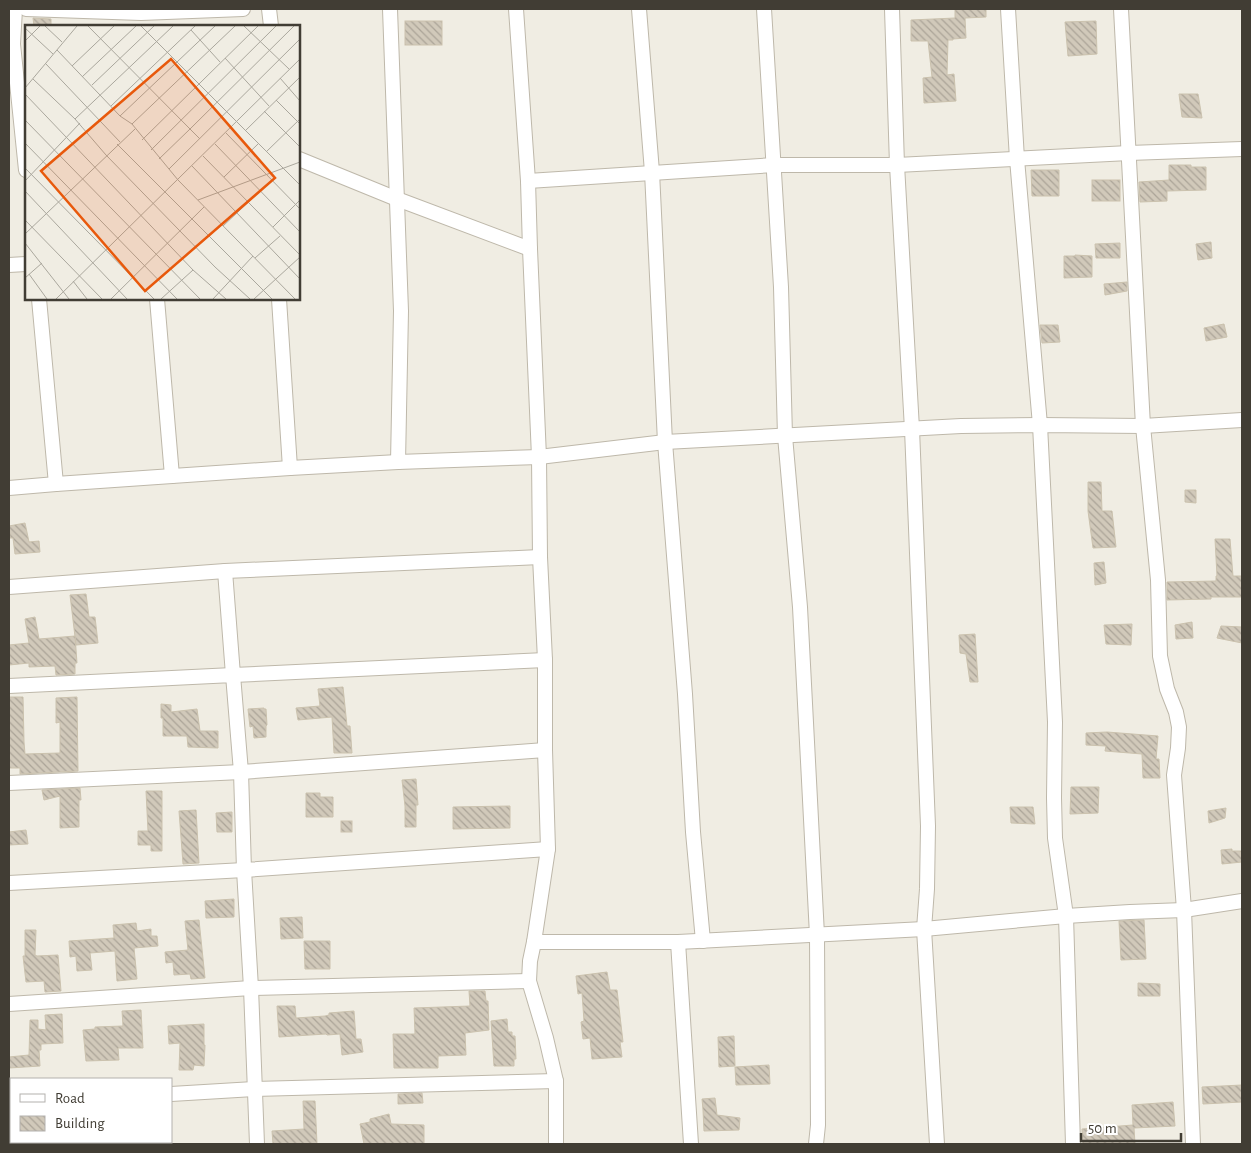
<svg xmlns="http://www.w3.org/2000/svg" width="1251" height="1153" font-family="'Alegreya Sans',sans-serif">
<defs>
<pattern id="building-back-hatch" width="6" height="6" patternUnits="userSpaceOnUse" patternTransform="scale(1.25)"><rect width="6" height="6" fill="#d1c9ba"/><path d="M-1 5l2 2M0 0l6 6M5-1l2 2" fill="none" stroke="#aba498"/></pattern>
</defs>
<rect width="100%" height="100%" fill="#f0ede3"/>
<!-- building -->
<g fill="url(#building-back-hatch)" stroke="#cbc2ae">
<polygon points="955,9 986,9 986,17 965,18 966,38 953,39 953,40 948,40 947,75 954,74 956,101 924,103 923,78 932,77 928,41 911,41 911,20 955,18"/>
<polygon points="33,18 51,19 51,26 34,26"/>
<rect x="405" y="21" width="37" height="24"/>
<polygon points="1096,21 1097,54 1068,56 1065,22"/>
<polygon points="1179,94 1198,94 1202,118 1182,117"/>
<polygon points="1169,165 1191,165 1191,167 1206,167 1206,190 1167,191 1167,201 1140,202 1139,182 1169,180"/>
<polygon points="1031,170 1059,170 1059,196 1032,196"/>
<rect x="1092" y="180" width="28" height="21"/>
<polygon points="1211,242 1212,258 1198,260 1196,244"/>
<polygon points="1120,243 1120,258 1096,258 1095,244"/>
<polygon points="1075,255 1092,256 1092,277 1064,278 1064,256 1075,256"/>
<polygon points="1127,282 1127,291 1105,295 1104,284"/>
<polygon points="1224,324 1227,337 1206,341 1204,328"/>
<polygon points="1040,325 1058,325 1060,342 1042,343"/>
<polygon points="1088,482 1101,482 1102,511 1112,511 1116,547 1093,548 1088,511"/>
<polygon points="1185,490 1196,490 1196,503 1185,502"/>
<polygon points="25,523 29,542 39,541 40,552 15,554 13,538 10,538 9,526"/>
<polygon points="1215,539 1230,539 1233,576 1242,576 1242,597 1211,597 1211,599 1167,600 1167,582 1216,581 1216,576 1217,576"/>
<polygon points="1104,562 1106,583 1095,585 1094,563"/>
<polygon points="86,594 89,617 95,617 98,643 76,645 70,595"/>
<polygon points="35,617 39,639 75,636 77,663 75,663 75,674 56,675 55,666 29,667 29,663 9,665 9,645 29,643 25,619"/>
<polygon points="1192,622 1193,638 1176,639 1175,625"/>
<polygon points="1132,624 1131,645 1106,644 1104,625"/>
<polygon points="1221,626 1242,627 1242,643 1217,638"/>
<polygon points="975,634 978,682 970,682 966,654 960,653 959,635"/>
<polygon points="343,687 347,726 350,726 352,753 334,753 332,717 298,720 296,708 320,706 318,689"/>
<polygon points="9,697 23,697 24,742 25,754 60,753 60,722 56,723 56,698 77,697 78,771 20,774 20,768 9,768"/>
<polygon points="161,704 171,705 171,712 197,709 200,731 218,731 218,748 188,747 187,736 163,736 163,718 161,718"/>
<polygon points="264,708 264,709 266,709 267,725 266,726 266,737 254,738 253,726 250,727 248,709"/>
<polygon points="1107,732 1158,736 1156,759 1159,759 1160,778 1143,778 1142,754 1105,751 1106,746 1086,745 1086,733"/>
<polygon points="416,779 418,805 416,805 416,827 405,827 405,806 402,780"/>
<polygon points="1071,787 1099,787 1098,813 1070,814"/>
<polygon points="80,788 81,800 79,800 79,827 60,828 60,796 44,800 42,790"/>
<polygon points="146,791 162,791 162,851 151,851 151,845 138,845 138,831 148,831"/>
<polygon points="306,793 320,793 320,797 333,797 333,817 306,817"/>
<polygon points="510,806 510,828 453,829 453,807"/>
<polygon points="1010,807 1033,807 1035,824 1011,823"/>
<polygon points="1226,808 1225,818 1209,823 1208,811"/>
<polygon points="196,810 199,863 183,864 179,811"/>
<polygon points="232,812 232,832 217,832 216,813"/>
<rect x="341" y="821" width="11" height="11"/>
<polygon points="26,830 28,844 9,845 9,832"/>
<polygon points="1232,849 1232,851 1242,851 1242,862 1222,864 1221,850"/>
<polygon points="234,899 234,917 206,918 205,901"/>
<polygon points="302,917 303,938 281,939 280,918"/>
<polygon points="199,920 205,978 191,979 190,974 174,975 173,962 166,963 165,952 188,950 185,921"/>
<polygon points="1144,920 1146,959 1121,960 1119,921"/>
<polygon points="136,923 137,931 151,929 151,936 157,936 158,946 134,948 137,979 117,981 115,951 90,953 92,970 77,971 76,956 70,957 69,941 114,938 113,925"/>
<polygon points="25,930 36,930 35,955 37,956 58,955 61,991 45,992 44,981 26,982 23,956 25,956"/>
<polygon points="304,941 330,941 330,969 305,969"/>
<polygon points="607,972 610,990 617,990 623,1042 620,1042 622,1057 592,1059 590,1038 583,1039 581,1022 584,1021 582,993 578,994 576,976"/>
<polygon points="1138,983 1160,984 1160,996 1138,996"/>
<polygon points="469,991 485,991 486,1001 488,1001 489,1030 465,1033 466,1055 438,1056 438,1068 394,1068 393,1034 415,1034 414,1008 470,1006"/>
<polygon points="277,1006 295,1006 296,1018 325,1016 329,1015 329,1013 354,1011 356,1039 361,1039 363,1052 342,1055 340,1034 327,1035 326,1034 279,1037"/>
<polygon points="141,1010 143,1048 118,1048 119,1060 86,1061 83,1030 95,1029 95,1027 123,1026 122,1011"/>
<polygon points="62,1014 63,1043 41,1044 41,1050 39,1050 40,1066 9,1068 9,1057 29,1055 30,1020 38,1020 38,1029 46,1030 45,1015"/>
<polygon points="507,1019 508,1032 512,1032 512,1036 515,1036 516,1059 514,1059 514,1066 494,1066 491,1021"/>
<polygon points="204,1024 204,1045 205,1045 204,1066 194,1065 193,1070 179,1070 180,1043 169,1044 168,1026"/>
<polygon points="734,1036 735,1066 719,1067 718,1037"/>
<polygon points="769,1065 770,1084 736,1085 735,1067"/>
<polygon points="1242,1085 1242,1102 1203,1104 1202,1087"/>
<polygon points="422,1093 423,1103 398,1104 398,1094"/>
<polygon points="715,1098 717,1115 740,1118 739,1130 704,1131 703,1110 702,1099"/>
<polygon points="303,1101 315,1101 317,1144 273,1144 272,1131 304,1129"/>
<polygon points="1173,1102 1175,1126 1134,1128 1135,1144 1083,1144 1082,1129 1133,1125 1132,1105"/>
<polygon points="389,1114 391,1124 424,1125 424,1144 364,1144 360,1124 370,1122 370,1119"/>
</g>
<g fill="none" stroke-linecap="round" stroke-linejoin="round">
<!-- minor casing -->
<g stroke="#beb8aa" stroke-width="16">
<g id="minor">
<polyline points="15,9 13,44 26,170"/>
<polyline points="26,9 141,13 243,9"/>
<polyline points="269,9 271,26"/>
<polyline points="390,9 401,311 398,462"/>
<polyline points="516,9 528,181 530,249 539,457 540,557 545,660 545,750 548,849 534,942 530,961 529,981 546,1038 556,1081 556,1144"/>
<polyline points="639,9 652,172 665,442 685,694 693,832 703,941"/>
<polyline points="764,9 781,287 785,436 800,607 817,935 818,1125 816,1144"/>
<polyline points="892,9 897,165 912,429 928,826 927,889 924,929 937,1144"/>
<polyline points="1008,9 1017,159 1040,425 1055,722 1054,798 1055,838 1066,916 1073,1144"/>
<polyline points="1121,9 1143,426 1158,580 1160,656 1167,689 1176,712 1179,727 1178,748 1174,775 1184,910 1193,1144"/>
<polyline points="299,159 397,199 530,249"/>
<polyline points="528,181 774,165 897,165 1129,153 1242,149"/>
<polyline points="9,265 26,264"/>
<polyline points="39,299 56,484"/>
<polyline points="157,299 172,476"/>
<polyline points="279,299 290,468"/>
<polyline points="9,488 56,484 290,468 398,462 539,457 665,442 961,426 1040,425 1143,426 1242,420"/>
<polyline points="225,571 233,675 545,660"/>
<polyline points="9,587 225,571 540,557"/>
<polyline points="9,686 233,675 241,772 244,870 251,988 257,1144"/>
<polyline points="9,783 241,772 545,750"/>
<polyline points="9,883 244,870 548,849"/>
<polyline points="534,942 678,942 924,929 1066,916 1130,912 1184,910 1242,901"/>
<polyline points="678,942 691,1144"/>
<polyline points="9,1004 251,988 529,981"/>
<polyline points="171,1094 254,1089 556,1081"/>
<polyline points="9,1102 11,1102"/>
</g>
</g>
<!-- minor -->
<use href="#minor" stroke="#fff" stroke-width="14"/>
</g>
<!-- overview -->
<g transform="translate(25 25)">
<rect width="275" height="275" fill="#f0ede3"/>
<path fill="none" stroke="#aaa79d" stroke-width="1" d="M20 1 37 17M63 1 165 104 269 1M116 1 275 160M219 1 264 44M0 3 28 29M166 5 195 37M0 16 15 1M32 25 95 91 107 99 153 155 270 274M200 33 244 81M21 39 95 117M47 41 89 1M57 52 111 1M255 53 275 76M8 54 50 94 81 130 190 242 225 274M67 60 129 1M0 63 52 1M0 69 168 245 201 274M251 75 275 99M86 81 170 1M239 86 275 122M95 91 190 1M50 94 148 1M0 95 175 274M107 99 210 1M220 106 275 52M201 108 275 184M117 115 233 1M0 118 152 274M92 119 247 274M190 119 275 207M126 125 251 1M241 127 275 94M178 131 275 230M134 134 165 104 175 114M167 141 275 254M0 143 129 274M144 144 275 14M199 152 233 119M0 156 55 98M0 166 102 274M173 175 275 137M0 195 77 274M198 201 248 154M248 202 275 175M0 209 110 104M0 218 44 274M230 233 255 211M4 249 22 274M0 253 17 238M48 256 62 274M31 274 275 34M86 274 179 182M136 274 168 245M188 274 228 231M229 274 275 232"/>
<path fill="#e8590c" fill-opacity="0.15" stroke="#e8590c" stroke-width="2.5" d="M146 34 250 153 120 266 16 146Z"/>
<rect width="275" height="275" fill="none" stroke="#413d34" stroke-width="2.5"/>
</g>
<!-- border -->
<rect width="1251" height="1153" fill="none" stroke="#413d34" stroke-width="20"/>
<!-- legend -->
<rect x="10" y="1078" width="162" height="65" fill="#ffffff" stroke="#b3b1ae"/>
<rect x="20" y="1094" width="25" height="8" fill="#ffffff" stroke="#b3b1ae"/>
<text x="55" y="1103" font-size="15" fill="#413d34">Road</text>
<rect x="20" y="1116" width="25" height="15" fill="url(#building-back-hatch)" stroke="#b3b1ae"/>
<text x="55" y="1128" font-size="15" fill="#413d34">Building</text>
<!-- scale -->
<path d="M1081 1133v8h100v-8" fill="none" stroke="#413d34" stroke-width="2.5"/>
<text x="1088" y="1133" font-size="15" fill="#413d34" stroke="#ffffff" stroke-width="4" paint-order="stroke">50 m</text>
</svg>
